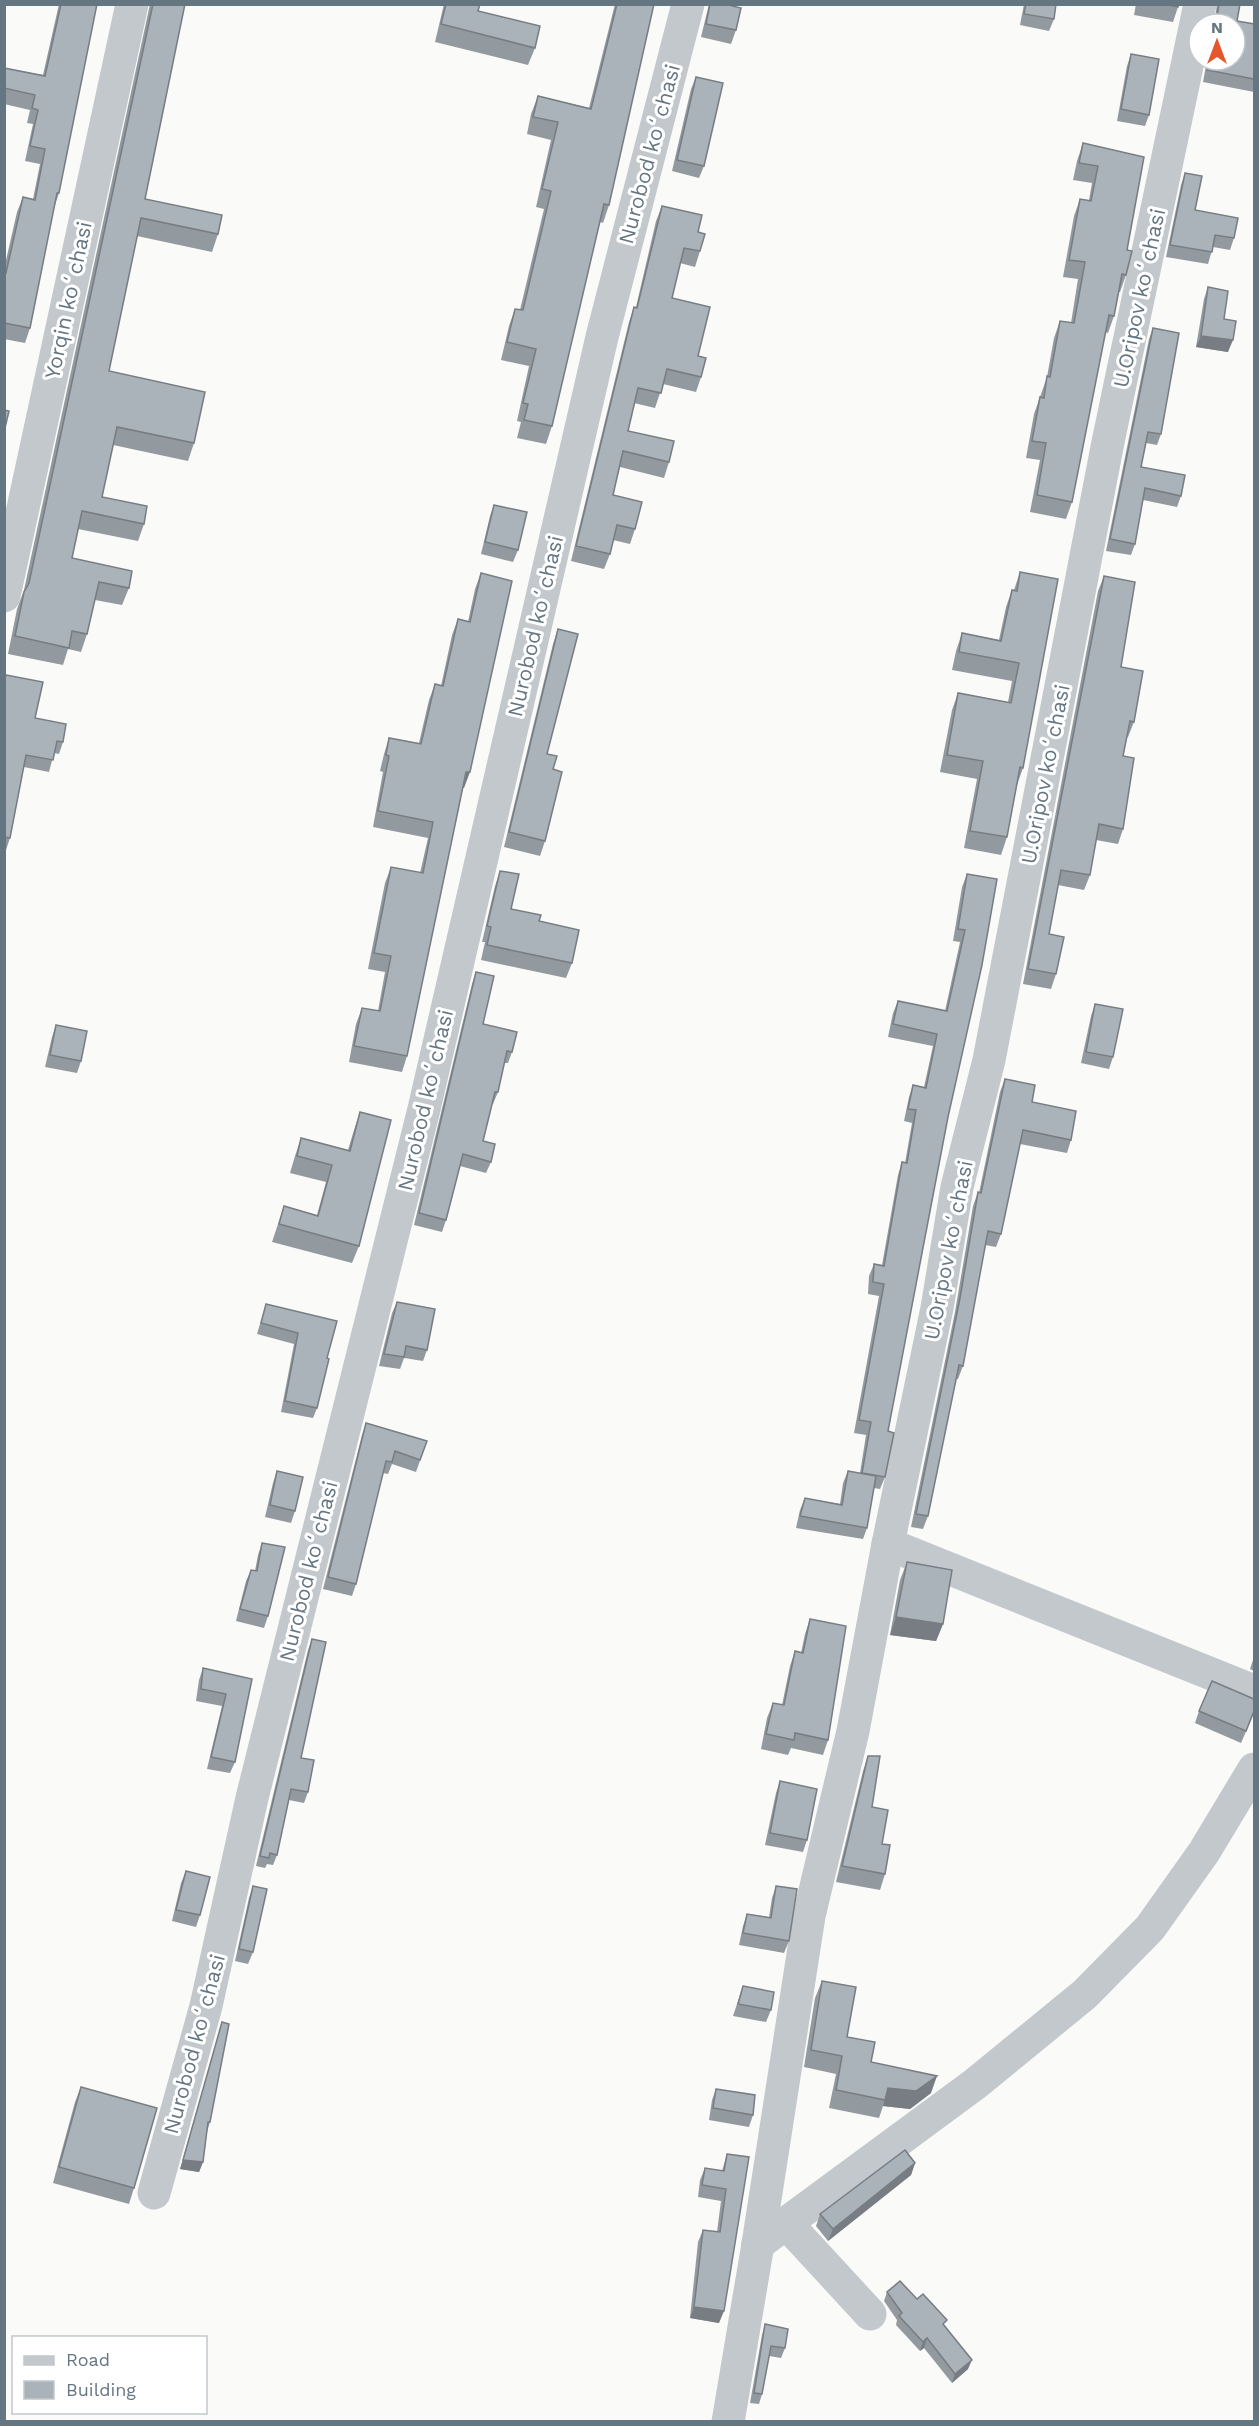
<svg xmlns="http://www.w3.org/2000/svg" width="1259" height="2426" font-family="'Work Sans',sans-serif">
<rect width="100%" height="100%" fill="#fafaf8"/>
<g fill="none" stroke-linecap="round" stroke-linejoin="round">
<!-- minor -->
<g stroke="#c3c8cc" stroke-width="33">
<polyline points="4,596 132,4"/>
<polyline points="888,1544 1254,1691"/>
<polyline points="154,2193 206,2006 252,1798 424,1109 602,337 688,4"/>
<polyline points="787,2224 870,2314"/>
<polyline points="758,2244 975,2084 1085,1994 1150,1928 1204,1852 1254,1769"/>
<polyline points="728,2422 758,2244 809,1916 853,1731 888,1544 937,1308 957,1187 989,1060 1108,442 1200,4"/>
</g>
</g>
<!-- wall -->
<g fill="#929a9f">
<polygon points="59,4 97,4 59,193 54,208 30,328 25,343 4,339 4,269 17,212 23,197 33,199 40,164 25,161 33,124 27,123 30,110 4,104 4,68 43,75"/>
<polygon points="150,4 185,4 145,199 218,234 212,252 137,236 109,371 194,443 188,461 113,445 102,497 144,524 138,541 78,529 72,558 129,588 122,605 95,600 87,634 81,652 68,649 63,665 8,654 17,609 24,590"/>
<polygon points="444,4 480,4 478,11 535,48 528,65 435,42"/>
<polygon points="615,4 654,4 609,205 603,223 600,222 552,426 546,444 517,438 521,422 517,421 529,366 501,360 509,326 515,309 520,310 544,209 536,207 551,140 527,134 531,114 538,96 589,108"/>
<polygon points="709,4 732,4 736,30 731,44 701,37"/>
<polygon points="1024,4 1056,4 1054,19 1049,31 1020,25"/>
<polygon points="1136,4 1179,4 1173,22 1134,15"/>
<polygon points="1217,4 1240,4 1237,21 1254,24 1254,92 1203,82 1207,60 1235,60 1235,24 1214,24"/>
<polygon points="1131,54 1149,115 1145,126 1117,121 1127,66"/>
<polygon points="696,77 704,166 699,178 672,171 691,89"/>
<polygon points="1083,143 1144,157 1127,250 1126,275 1120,292 1119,292 1114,316 1108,333 1105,332 1072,502 1066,519 1030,512 1040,460 1026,458 1034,414 1047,377 1054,338 1060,321 1071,323 1078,279 1063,277 1074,216 1080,199 1089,200 1092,183 1073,180 1077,161"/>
<polygon points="1185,173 1195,210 1234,238 1230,250 1213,247 1208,264 1166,257 1181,185"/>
<polygon points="662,206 698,232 700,251 695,267 680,263 672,298 698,356 701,377 696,392 663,384 655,408 634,403 628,431 669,462 664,478 620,467 613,495 635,529 630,544 613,540 610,554 604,569 571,561 629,322 634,307 636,307 656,221"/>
<polygon points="1208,287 1228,352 1196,347 1204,299"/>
<polygon points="1153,328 1161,434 1157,445 1146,443 1141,467 1181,496 1177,507 1143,500 1135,544 1131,555 1106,551 1149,339"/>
<polygon points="494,505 518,550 513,562 481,554 490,516"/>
<polygon points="1020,572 1023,768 1017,785 1007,837 1001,855 964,848 977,779 940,772 952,710 958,693 1008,702 1012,681 952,670 956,651 962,633 999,640 1006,607 1012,590 1014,590"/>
<polygon points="481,573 464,788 463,788 407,1056 402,1072 349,1062 356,1024 362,1008 378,1011 385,972 368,969 385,883 391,867 420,873 428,838 373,827 383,772 380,771 384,754 389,738 419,743 429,700 435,684 441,686 452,635 458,619 468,622 475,589"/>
<polygon points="1104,576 1121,667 1134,722 1128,737 1127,737 1123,756 1123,829 1118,844 1096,840 1090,875 1084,890 1058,885 1049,934 1056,974 1051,989 1023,984 1098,591"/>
<polygon points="558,629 547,754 553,769 545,841 540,856 504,847 553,644"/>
<polygon points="6,675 35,718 63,742 59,754 54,753 49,772 24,767 10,838 6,850 4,850 4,678"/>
<polygon points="500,871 511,909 572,963 566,978 481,960 485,942 482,942 495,886"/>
<polygon points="967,874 997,879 948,1117 888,1431 885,1477 880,1489 874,1488 867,1528 863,1539 796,1528 800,1510 805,1498 840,1504 843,1483 848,1471 860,1473 866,1435 854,1433 879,1296 868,1294 869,1276 874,1264 882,1265 898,1175 902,1162 905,1163 912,1123 904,1121 909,1097 913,1085 924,1087 933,1046 888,1037 893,1013 898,1001 945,1011 960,942 953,941 962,887"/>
<polygon points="476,972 483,1024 512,1052 508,1063 504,1063 498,1092 493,1104 492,1104 483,1141 491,1162 486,1173 460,1166 446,1220 442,1232 414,1225 472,984"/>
<polygon points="1095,1004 1113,1057 1109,1069 1081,1063 1091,1016"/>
<polygon points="56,1025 81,1061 77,1073 45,1067 52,1037"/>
<polygon points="1005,1079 1032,1102 1071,1140 1067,1153 1020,1144 1001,1234 996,1247 985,1245 963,1366 958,1379 956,1379 928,1516 923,1529 911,1527 955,1312 973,1206 978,1192 979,1193 1000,1092"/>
<polygon points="360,1112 359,1246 352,1263 272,1242 284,1206 317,1215 326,1182 290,1173 295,1156 301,1138 348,1150 354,1130"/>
<polygon points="397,1302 427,1350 423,1361 404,1358 400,1369 379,1366 392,1313"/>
<polygon points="266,1304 327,1358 317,1408 313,1418 281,1412 294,1344 257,1334"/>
<polygon points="366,1423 427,1441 416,1472 392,1464 388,1474 383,1473 356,1584 352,1596 323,1589 362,1435"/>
<polygon points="277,1471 295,1511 291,1523 265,1517 273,1483"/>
<polygon points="262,1543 268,1616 264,1628 236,1621 246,1581 251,1570 255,1571 258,1555"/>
<polygon points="907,1562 943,1624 936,1641 890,1635 900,1580"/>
<polygon points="810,1619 828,1740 823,1755 791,1748 788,1755 761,1749 767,1718 773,1703 782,1705 790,1666 795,1651 801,1653 805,1634"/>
<polygon points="312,1639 301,1758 308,1792 304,1803 289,1800 277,1855 273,1865 267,1864 265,1868 256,1866 308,1650"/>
<polygon points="1254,1657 1254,1671 1250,1669"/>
<polygon points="203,1668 252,1679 235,1762 230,1773 207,1769 222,1706 196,1701 199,1680"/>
<polygon points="1199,1711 1254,1713 1241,1743 1195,1723"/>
<polygon points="868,1756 872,1807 882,1844 885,1874 880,1890 836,1882 863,1771"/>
<polygon points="780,1781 807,1840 803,1852 765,1845 776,1793"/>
<polygon points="186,1871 200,1915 196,1927 172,1921 181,1883"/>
<polygon points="253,1886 253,1952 248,1964 235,1961 249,1898"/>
<polygon points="776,1886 789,1941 784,1953 739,1945 743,1926 747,1914 769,1917 772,1898"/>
<polygon points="822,1981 847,2037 871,2062 931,2093 910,2109 883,2106 879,2118 829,2108 836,2074 804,2067 815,1998"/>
<polygon points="743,1986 771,2010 766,2022 733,2016"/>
<polygon points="222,2022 210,2122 207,2132 203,2162 199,2172 180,2169"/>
<polygon points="81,2087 134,2188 129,2204 53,2183 75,2102"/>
<polygon points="716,2089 753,2115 749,2127 709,2120 712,2100"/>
<polygon points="727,2154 719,2323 690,2318 698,2242 703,2230 717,2232 721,2201 698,2197 700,2180 705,2168 722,2171"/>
<polygon points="915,2163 911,2175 828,2241 816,2226 820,2214"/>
<polygon points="887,2292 917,2299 945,2326 968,2369 952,2383 924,2348 920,2351 896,2325 897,2320 884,2301"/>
<polygon points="765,2324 785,2348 781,2358 769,2356 762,2394 759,2404 750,2403 762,2335"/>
</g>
<!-- shaded-wall -->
<g fill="#777d82">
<polygon points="1201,336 1233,340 1228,352 1196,347"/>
<polygon points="466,772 470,772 464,788 461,788"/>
<polygon points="896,1617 943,1624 936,1641 890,1635"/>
<polygon points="937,2076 931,2093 910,2109 883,2106 888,2088"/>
<polygon points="183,2160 203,2162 199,2172 180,2169"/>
<polygon points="915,2163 911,2175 828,2241 833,2229"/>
<polygon points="694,2307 724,2311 719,2323 690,2318"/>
<polygon points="927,2338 924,2348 920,2351 923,2342"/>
<polygon points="972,2360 968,2369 952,2383 955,2374"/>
</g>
<!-- building -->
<g fill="#aab3b9" stroke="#777d82" stroke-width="1.5">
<polygon points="61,4 97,4 59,193 57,193 30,328 4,323 4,272 6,273 23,197 35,200 45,149 30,146 38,110 32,108 35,95 4,88 4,68 45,76"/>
<polygon points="153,4 185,4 145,199 222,215 218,234 141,218 109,371 205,392 194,443 117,427 102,497 147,506 144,524 82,511 72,558 132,571 129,588 99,582 87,634 72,631 69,648 15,636 24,592 29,583"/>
<polygon points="446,4 480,4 478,11 540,26 535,48 441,24"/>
<polygon points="617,4 654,4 609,205 604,204 552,426 524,420 528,404 523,403 536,349 507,342 515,309 523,310 551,191 542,189 558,122 533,117 538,96 591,109"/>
<polygon points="710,4 732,4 732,6 741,8 736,30 706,24"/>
<polygon points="1026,4 1056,4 1054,19 1024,14"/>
<polygon points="1164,4 1179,4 1178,7"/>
<polygon points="1219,4 1240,4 1237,21 1254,24 1254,79 1207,70 1209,60 1235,60 1235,24 1216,24"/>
<polygon points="1131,54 1159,59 1149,115 1121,109"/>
<polygon points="696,77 723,83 704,166 677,160"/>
<polygon points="1083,143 1144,157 1127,250 1132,251 1126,275 1122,274 1114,316 1109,315 1072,502 1037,495 1046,443 1032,441 1040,397 1044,398 1047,376 1050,377 1060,321 1074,323 1085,262 1069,260 1080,199 1091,201 1098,166 1079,163"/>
<polygon points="1185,173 1202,176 1195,210 1238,218 1234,238 1215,235 1212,252 1170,245"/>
<polygon points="662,206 702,215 698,232 705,234 700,251 684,248 672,298 710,307 698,356 706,358 701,377 667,369 661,393 638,388 628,431 674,441 669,462 623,451 613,495 642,502 635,529 617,525 610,554 576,546 634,307 637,308"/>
<polygon points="1208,287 1228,291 1224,319 1236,321 1233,340 1201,336"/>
<polygon points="1153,328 1179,333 1161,434 1148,432 1141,467 1185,475 1181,496 1145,488 1135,544 1110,539"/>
<polygon points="4,410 9,411 4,432"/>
<polygon points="494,505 527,512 518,550 485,542"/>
<polygon points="1020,572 1058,579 1023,768 1020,767 1007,837 970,831 983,761 947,755 958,693 1011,703 1019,663 959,652 962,633 1001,641 1012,590 1017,591"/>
<polygon points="481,573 512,581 470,772 466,772 407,1056 354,1046 362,1008 380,1011 391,956 374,953 391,867 423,873 433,822 378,811 389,756 386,755 389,738 421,744 435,684 443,686 458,619 470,622"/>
<polygon points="1104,576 1135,582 1121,667 1143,671 1134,722 1130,721 1123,756 1134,758 1123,829 1099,824 1090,875 1061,870 1049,934 1064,937 1056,974 1028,969"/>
<polygon points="558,629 578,634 547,754 557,756 553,769 562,772 545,841 509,832"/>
<polygon points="6,675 43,682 35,718 66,724 63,742 57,741 53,760 26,755 10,838 4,837 4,681"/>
<polygon points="500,871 519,874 511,909 541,915 539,921 579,930 572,963 487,945 491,927 487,926"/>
<polygon points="967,874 997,879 982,965 948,1117 888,1431 894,1433 885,1477 862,1473 871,1422 859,1420 884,1284 873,1282 874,1264 884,1266 902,1162 907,1163 916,1110 908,1109 913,1085 926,1088 937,1034 893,1024 898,1001 947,1011 965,930 958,929"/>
<polygon points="476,972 494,976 483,1024 517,1032 512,1052 507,1051 498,1092 495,1092 483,1141 495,1144 491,1162 463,1154 446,1220 419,1213"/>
<polygon points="1095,1004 1123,1009 1113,1057 1086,1052"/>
<polygon points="56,1025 87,1031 81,1061 50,1055"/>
<polygon points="1005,1079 1035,1085 1032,1102 1076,1111 1071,1140 1023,1130 1001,1234 988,1231 963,1366 959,1365 928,1516 916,1514 960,1298 978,1192 981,1193"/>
<polygon points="360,1112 391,1120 359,1246 279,1224 284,1206 318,1216 332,1165 297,1156 301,1138 350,1151"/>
<polygon points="397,1302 435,1309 427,1350 406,1346 404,1357 384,1354"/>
<polygon points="266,1304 337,1321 327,1358 329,1359 317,1408 285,1401 298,1333 261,1323"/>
<polygon points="366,1423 427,1441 420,1460 395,1451 392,1462 386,1461 356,1584 328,1577"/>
<polygon points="277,1471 303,1477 295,1511 270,1505"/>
<polygon points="848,1471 876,1476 867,1528 800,1516 805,1498 842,1505"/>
<polygon points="262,1543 285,1547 268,1616 240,1609 251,1570 257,1571"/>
<polygon points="907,1562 952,1570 943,1624 896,1617"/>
<polygon points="810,1619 846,1626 828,1740 795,1733 794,1740 766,1734 773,1703 784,1705 795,1651 803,1653"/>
<polygon points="312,1639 326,1642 301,1758 314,1760 308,1792 291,1789 277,1855 270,1853 269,1858 260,1856"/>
<polygon points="203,1668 252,1679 235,1762 211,1757 226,1694 201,1689"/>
<polygon points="1212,1681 1254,1699 1254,1711 1246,1731 1199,1711"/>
<polygon points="868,1756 880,1756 872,1807 888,1810 882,1844 890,1845 885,1874 842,1866"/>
<polygon points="780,1781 817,1789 807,1840 770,1833"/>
<polygon points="186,1871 210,1877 200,1915 176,1910"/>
<polygon points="253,1886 267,1889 253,1952 239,1949"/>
<polygon points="776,1886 797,1889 789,1941 743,1933 747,1914 771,1918"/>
<polygon points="822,1981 856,1987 847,2037 875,2042 871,2062 937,2076 916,2091 888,2088 885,2100 836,2090 842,2056 811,2050"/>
<polygon points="743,1986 774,1992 771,2010 738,2004"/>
<polygon points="222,2022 229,2024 210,2122 208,2122 203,2162 183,2160"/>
<polygon points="81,2087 157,2108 134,2188 59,2167"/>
<polygon points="716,2089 755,2095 753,2115 713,2108"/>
<polygon points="905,2150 915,2163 833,2229 820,2214"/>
<polygon points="727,2154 749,2157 724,2311 694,2307 703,2230 720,2232 726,2189 702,2185 705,2168 724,2171"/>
<polygon points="900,2281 917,2299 923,2294 947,2320 943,2324 972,2360 955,2374 927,2338 923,2342 899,2316 902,2313 887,2292"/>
<polygon points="765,2324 788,2329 785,2348 771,2346 762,2394 754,2393"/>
</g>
<g text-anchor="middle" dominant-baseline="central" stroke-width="6" stroke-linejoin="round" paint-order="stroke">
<!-- street labels -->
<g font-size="21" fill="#657683" stroke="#fff">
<text transform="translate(649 154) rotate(-75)">Nurobod koʻchasi</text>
<text transform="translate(1139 298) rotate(-78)">U.Oripov koʻchasi</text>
<text transform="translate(68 300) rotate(-78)">Yorqin koʻchasi</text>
<text transform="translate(535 626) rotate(-77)">Nurobod koʻchasi</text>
<text transform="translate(1045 774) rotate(-79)">U.Oripov koʻchasi</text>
<text transform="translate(425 1100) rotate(-77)">Nurobod koʻchasi</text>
<text transform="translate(948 1250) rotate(-79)">U.Oripov koʻchasi</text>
<text transform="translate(308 1571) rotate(-76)">Nurobod koʻchasi</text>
<text transform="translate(194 2044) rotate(-75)">Nurobod koʻchasi</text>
</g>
</g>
<!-- border -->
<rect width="1259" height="2426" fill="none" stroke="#657683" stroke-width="12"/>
<!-- legend -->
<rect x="12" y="2336" width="195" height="78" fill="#ffffff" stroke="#c1c8cd" stroke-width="1.5"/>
<rect x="24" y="2356" width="30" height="9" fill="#c3c8cc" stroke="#c1c8cd" stroke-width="1.5"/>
<text x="66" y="2366" font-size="18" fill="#657683">Road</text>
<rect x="24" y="2381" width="30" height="18" fill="#aab3b9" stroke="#c1c8cd" stroke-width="1.5"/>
<text x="66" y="2396" font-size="18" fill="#657683">Building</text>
<!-- north arrow -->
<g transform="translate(1217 42)"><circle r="28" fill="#ffffff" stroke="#c1c8cd" stroke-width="1.5"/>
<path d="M0-4.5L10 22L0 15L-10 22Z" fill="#e4572e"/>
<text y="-9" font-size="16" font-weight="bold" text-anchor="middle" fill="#657683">N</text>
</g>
</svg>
